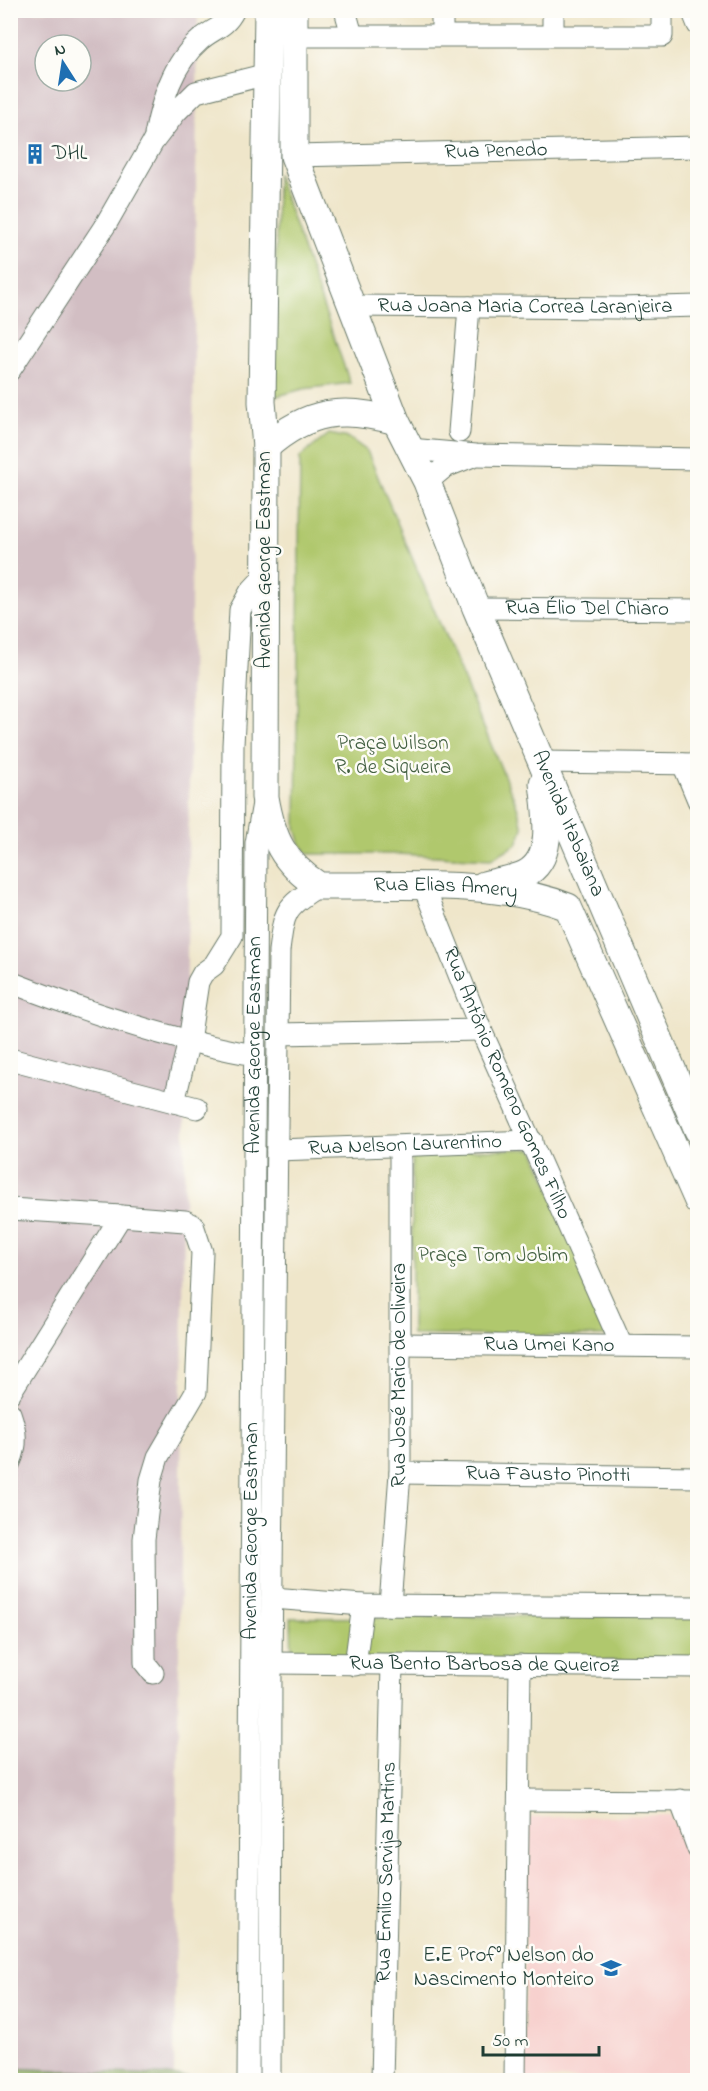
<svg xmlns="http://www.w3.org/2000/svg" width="708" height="2091" font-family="'Indie Flower',sans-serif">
<rect width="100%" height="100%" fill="#fdfcf7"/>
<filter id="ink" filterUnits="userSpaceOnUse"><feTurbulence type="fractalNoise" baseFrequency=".0167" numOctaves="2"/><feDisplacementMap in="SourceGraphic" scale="12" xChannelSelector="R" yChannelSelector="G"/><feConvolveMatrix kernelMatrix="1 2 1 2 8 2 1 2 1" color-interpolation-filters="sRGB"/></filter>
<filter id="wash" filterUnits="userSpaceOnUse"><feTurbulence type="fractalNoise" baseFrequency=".008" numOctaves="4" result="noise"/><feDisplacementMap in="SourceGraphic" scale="24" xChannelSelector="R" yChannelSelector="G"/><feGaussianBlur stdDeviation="1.35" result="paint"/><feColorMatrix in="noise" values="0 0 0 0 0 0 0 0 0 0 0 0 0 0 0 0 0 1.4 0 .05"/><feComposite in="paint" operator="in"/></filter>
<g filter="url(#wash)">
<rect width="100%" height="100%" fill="#efe6ca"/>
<!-- built -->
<polygon fill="#f7d0cd" points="669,1815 698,1859 697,2079 525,2079 524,1818"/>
<!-- industrial -->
<path fill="#d2bec3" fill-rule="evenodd" d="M11 11H198L174 2080H11ZM45 45H81V81H45Z"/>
<!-- green -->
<g fill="#b0c86d" stroke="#688250" stroke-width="1.5">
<polygon points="277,174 350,383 303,389 274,397"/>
<polygon points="329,434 349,438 367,451 517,806 523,828 517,844 491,859 398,854 308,854 300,843 296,828 300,457"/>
<polygon points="533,1149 614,1336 412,1335 412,1151"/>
<polygon points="697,1615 697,1661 292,1660 291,1618"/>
</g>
<!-- forest -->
<polygon fill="#8cac60" stroke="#56744a" stroke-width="1.5" points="10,2068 214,2078 213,2080 11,2080"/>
</g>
<g filter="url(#ink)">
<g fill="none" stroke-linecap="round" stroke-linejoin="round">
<!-- minor casing -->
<g stroke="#687868" stroke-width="23">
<g id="minor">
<polyline points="345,10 352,35"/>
<polyline points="442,10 442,35"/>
<polyline points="553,10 553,35"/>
<polyline points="692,10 698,25"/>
<polyline points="294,36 662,36 662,10"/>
<path d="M155 135C162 101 172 64 200 40 214 28 225 28 234 10"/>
<path id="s1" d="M294 156 698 147"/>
<path id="s2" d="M351 306 620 308 698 306"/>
<polyline points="10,370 106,224 153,142 176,112 196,92 267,74"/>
<polyline points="459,432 469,307"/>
<polyline points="410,449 476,455 698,459"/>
<polyline points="427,482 445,467 473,456"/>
<path id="s3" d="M476 608 698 610"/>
<polyline points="542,762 698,764"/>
<polyline points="683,764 698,800"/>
<path id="s4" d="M424 887 481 1030 621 1344"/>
<path d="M10 982C89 1013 170 1040 254 1055"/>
<polyline points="278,1034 481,1030"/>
<polyline points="10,1059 197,1108"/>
<polyline points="174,1102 189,1041 198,982 203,973 214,965 232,936 233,745 240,610 250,592 263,578"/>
<path id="s5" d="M277 1150 532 1141"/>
<polyline points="10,1209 121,1216 10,1393"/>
<polyline points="121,1216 185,1221 193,1225 202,1252 196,1392 158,1457 151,1480 144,1539 145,1663 153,1673"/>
<path id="s6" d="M401 1344 698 1347"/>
<path d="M10 1413C16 1430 18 1445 10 1462"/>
<path id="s7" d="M400 1473 698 1477"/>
<polyline points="272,1598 363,1605 698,1607"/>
<path id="s8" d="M390 1605 400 1473V1147"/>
<path id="s9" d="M271 1663 698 1667"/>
<polyline points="355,1665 363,1605"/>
<polyline points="519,1800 698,1801"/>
<polyline points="680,1800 698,1849"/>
<path id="s10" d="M248 2080 256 843 263 803"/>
<path d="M270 2080 271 1663 279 951C284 912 284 907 319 886"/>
<path id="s11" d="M382 2080 392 1664"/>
<polyline points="515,2080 520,1665"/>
</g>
</g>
<!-- major casing -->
<g stroke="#687868" stroke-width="29">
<g id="major">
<path id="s12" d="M268 10 262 402 266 447 265 797C272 838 283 863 319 886 397 887 494 878 568 907L698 1201"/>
<path id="s13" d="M294 10V156L396 421 427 482 476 608 698 1130"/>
<path d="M266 447C308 410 343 406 396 421"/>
<path d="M484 885C497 881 513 880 525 874 556 859 546 811 543 783"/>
</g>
</g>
<!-- minor -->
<use href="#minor" stroke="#fff" stroke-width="21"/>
<!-- major -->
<use href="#major" stroke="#fff" stroke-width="27"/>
</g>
</g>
<!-- icons -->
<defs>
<g id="building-bare" transform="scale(1.62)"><path d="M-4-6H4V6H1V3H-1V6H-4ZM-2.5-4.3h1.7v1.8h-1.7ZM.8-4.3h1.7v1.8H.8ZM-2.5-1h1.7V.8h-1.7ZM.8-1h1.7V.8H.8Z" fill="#1f6fb2" stroke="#fdfcf7" stroke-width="2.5" paint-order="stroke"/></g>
<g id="school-bare" transform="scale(1.62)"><path d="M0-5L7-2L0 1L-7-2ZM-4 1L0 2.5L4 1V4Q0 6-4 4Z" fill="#1f6fb2" stroke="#fdfcf7" stroke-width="2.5" paint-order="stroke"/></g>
</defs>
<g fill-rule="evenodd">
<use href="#building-bare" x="35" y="154"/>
<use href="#school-bare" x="611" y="1968"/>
</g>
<g text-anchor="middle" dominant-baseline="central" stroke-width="5" stroke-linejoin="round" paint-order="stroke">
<!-- street labels -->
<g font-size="21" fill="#1f3d34" stroke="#fdfcf7">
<text stroke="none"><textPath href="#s1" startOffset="202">Rua Penedo</textPath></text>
<text stroke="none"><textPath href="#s2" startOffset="174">Rua Joana Maria Correa Laranjeira</textPath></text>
<text transform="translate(265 560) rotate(-90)">Avenida George Eastman</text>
<text stroke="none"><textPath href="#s3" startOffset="111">Rua Élio Del Chiaro</textPath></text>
<text stroke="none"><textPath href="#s13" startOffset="868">Avenida Itabaiana</textPath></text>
<text stroke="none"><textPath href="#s12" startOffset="1022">Rua Elias Amery</textPath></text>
<text stroke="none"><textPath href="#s10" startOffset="1035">Avenida George Eastman</textPath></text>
<text stroke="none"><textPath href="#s4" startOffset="213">Rua Antônio Romeno Gomes Filho</textPath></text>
<text stroke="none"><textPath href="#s5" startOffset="128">Rua Nelson Laurentino</textPath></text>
<text stroke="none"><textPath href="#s6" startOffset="148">Rua Umei Kano</textPath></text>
<text stroke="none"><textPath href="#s8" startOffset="230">Rua José Mario de Oliveira</textPath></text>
<text stroke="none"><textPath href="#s7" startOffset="148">Rua Fausto Pinotti</textPath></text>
<text stroke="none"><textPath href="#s10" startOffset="549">Avenida George Eastman</textPath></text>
<text stroke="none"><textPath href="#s9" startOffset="213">Rua Bento Barbosa de Queiroz</textPath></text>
<text stroke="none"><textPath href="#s11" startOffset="208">Rua Emilio Servija Martins</textPath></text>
</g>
<!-- poi labels -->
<g font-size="21" fill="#1f3d34" stroke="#fdfcf7" text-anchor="start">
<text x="52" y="154">DHL</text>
<text x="594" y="1956" text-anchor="end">E.E Prof° Nelson do<tspan x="594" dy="24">Nascimento Monteiro</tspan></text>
</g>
<!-- park labels -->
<g font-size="21" fill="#436042" stroke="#fdfcf7">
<text x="393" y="744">Praça Wilson<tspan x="393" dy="24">R. de Siqueira</tspan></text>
<text x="493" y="1256">Praça Tom Jobim</text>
</g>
</g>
<!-- margin -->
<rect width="708" height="2091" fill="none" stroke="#fdfcf7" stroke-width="36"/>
<!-- north arrow -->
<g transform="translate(63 63) rotate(348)"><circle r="28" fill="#fdfcf7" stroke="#a4b0a9" stroke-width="1.5"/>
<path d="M0-4.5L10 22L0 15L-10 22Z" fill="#1f6fb2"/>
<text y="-9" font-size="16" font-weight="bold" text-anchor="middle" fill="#1f3d34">N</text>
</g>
<!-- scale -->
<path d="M483 2046v9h116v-9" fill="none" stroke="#1f3d34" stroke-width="3"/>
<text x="492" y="2046" font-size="18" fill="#1f3d34" stroke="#fdfcf7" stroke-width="4.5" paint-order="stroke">50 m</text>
</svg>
